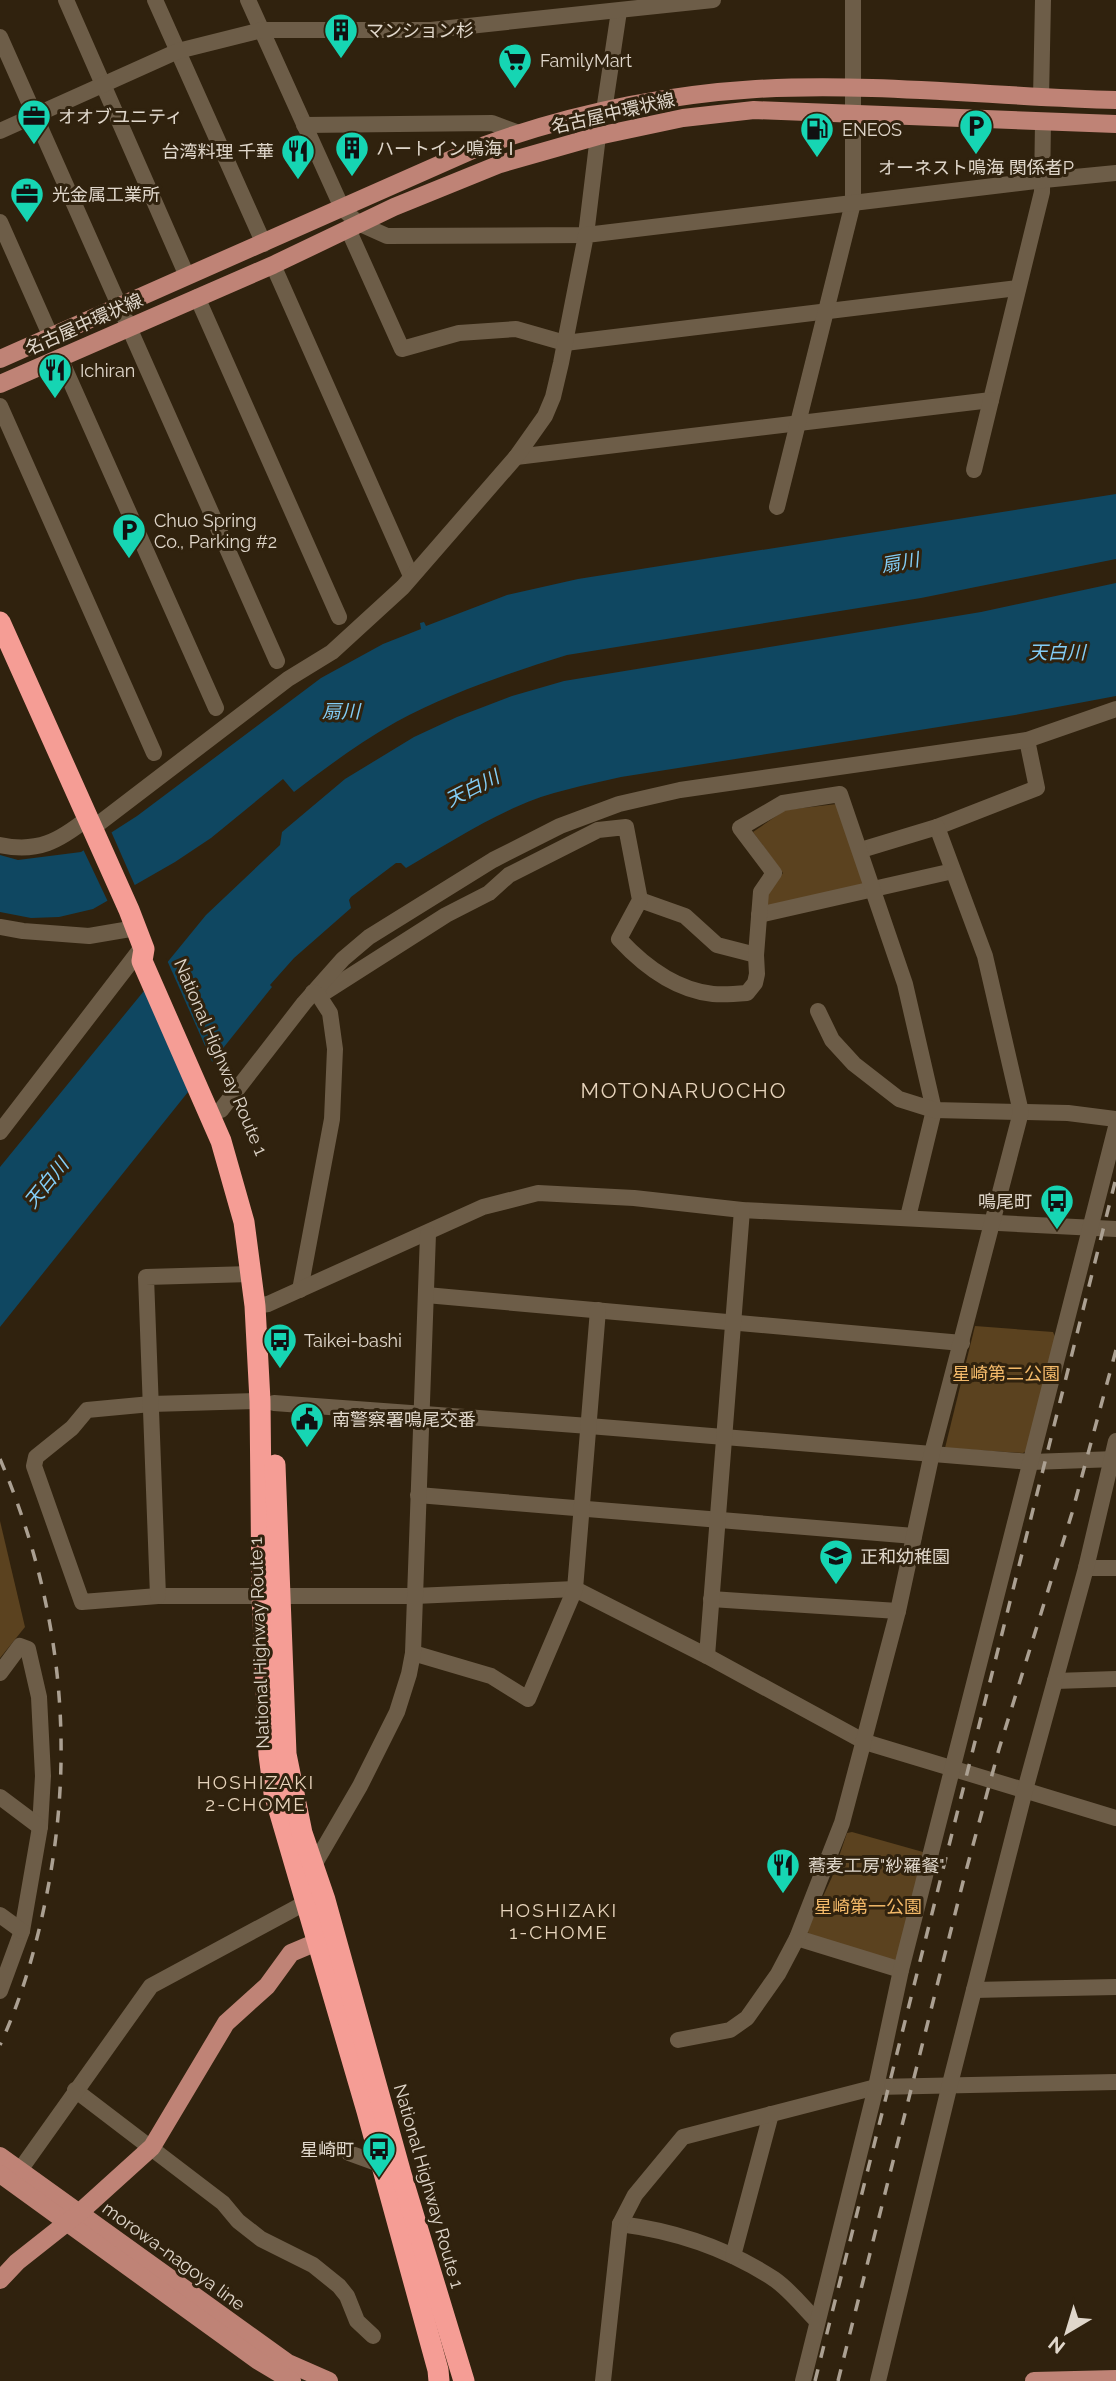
<svg xmlns="http://www.w3.org/2000/svg" width="1116" height="2381" font-family="Raleway,'Noto Sans JP',sans-serif">
<rect width="100%" height="100%" fill="#30220e"/>
<!-- green -->
<g fill="#5b421f">
<polygon points="837,804 865,887 771,909 763,900 783,873 753,832 785,810"/>
<polygon points="975,1326 1053,1332 1057,1341 1029,1449 1023,1453 945,1448"/>
<polygon points="0,1521 25,1627 0,1658"/>
<polygon points="852,1832 923,1852 899,1962 811,1936 807,1931 832,1877 847,1833"/>
</g>
<!-- water -->
<g fill="#0f4761">
<path d="M1116 494V559L921 598 567 655C509 673 450 693 396 722 360 742 327 767 294 792L283 779 211 838 175 862 93 909 59 917 31 918 0 912V855L18 860 81 852 137 816 321 678 383 644 421 629 420 623 424 622 426 626 507 595 578 579Z"/>
<path d="M1116 583V696L1015 715 621 777C586 785 548 792 516 807 478 824 442 847 406 868L401 863H396L351 897 349 900 351 908 294 958 270 985 272 987 0 1327V1167L206 915 280 845 282 832 345 779 414 737 457 717 512 696 564 681 981 612Z"/>
</g>
<!-- pier -->
<g fill="#30220e">
<polygon points="110,829 136,888 109,904 82,847"/>
<polygon points="166,958 214,1066 190,1095 143,988"/>
</g>
<g fill="none" stroke-linecap="round" stroke-linejoin="round">
<!-- minor -->
<g stroke="#6d5d48" stroke-width="16">
<polyline points="66,0 187,276"/>
<polyline points="155,0 264,244"/>
<polyline points="248,0 342,208 358,223 387,236 586,235 598,136"/>
<polyline points="0,37 277,661"/>
<polyline points="1041,98 1043,0"/>
<polyline points="604,111 619,11"/>
<polyline points="304,125 492,123 519,133"/>
<polyline points="0,131 178,51 262,30 431,30 713,0"/>
<polyline points="0,222 51,337"/>
<polyline points="348,229 402,349 459,333 516,329 565,343 1018,288"/>
<polyline points="273,265 411,576"/>
<polyline points="197,297 339,617"/>
<polyline points="60,358 216,708"/>
<polyline points="0,406 154,753"/>
<polyline points="516,457 991,400 1042,192 1043,121"/>
<polyline points="974,470 991,400"/>
<polyline points="777,507 853,203 853,0"/>
<polyline points="93,828 288,679 332,652 403,587 516,457 545,416 553,397 561,363 586,235 1044,180 1116,173"/>
<path d="M0 845C38 853 59 841 88 818"/>
<polyline points="861,850 937,827 1037,788 1027,740"/>
<polyline points="640,900 685,916 717,945 756,955"/>
<polyline points="759,915 953,871"/>
<polyline points="0,927 23,931 89,936 136,928"/>
<path d="M319 996 446 915 489 893 509 875 598 830 626 827 640 900 619 939C644 966 675 990 713 994 724 995 736 994 747 993L755 983 757 974 756 955 761 892 774 873 740 828 783 803 840 794 905 984 934 1110 908 1217"/>
<polyline points="818,1011 832,1040 854,1064 899,1099 934,1110 1068,1113 1116,1119"/>
<polyline points="221,1110 304,1003 343,959 369,937 493,860 560,826 619,804 680,790 1027,740 1116,709"/>
<polyline points="0,1132 143,946"/>
<polyline points="300,1290 332,1119 335,1049 330,1013 319,996 313,992"/>
<polyline points="426,1295 962,1343"/>
<polyline points="255,1306 268,1304 483,1207 538,1193 634,1198 742,1210 1116,1229"/>
<polyline points="260,1401 151,1404 87,1410 72,1428 36,1457 34,1466 82,1602 158,1596 415,1596 575,1589 707,1656 865,1742 1116,1818"/>
<polyline points="274,1403 589,1426 1031,1462 1116,1459"/>
<polyline points="418,1495 914,1536"/>
<polyline points="1086,1568 1116,1568"/>
<polyline points="158,1596 146,1277 251,1274"/>
<polyline points="711,1599 898,1611"/>
<polyline points="413,1653 491,1676 528,1699 575,1589 598,1310"/>
<polyline points="707,1656 742,1210"/>
<polyline points="0,1673 20,1646 28,1649 39,1697 43,1776 40,1827 22,1931 0,1991"/>
<polyline points="1055,1681 1116,1679"/>
<polyline points="0,1797 40,1827"/>
<polyline points="0,1915 22,1931"/>
<polyline points="797,1938 901,1970"/>
<polyline points="974,1990 1116,1987"/>
<polyline points="678,2040 730,2030 747,2018 778,1974 797,1938 842,1823 898,1611 932,1453 1021,1112 985,956 937,827"/>
<polyline points="75,2090 223,2203 238,2221 261,2239 313,2265 339,2286 347,2296 357,2321 373,2336"/>
<polyline points="349,2153 382,2165"/>
<polyline points="20,2170 151,1986 305,1903 314,1865 360,1786 397,1712 409,1674 413,1653 428,1234"/>
<path d="M620 2224C675 2231 727 2248 774 2279 790 2290 803 2307 817 2321"/>
<polyline points="733,2256 771,2114"/>
<polyline points="603,2381 620,2224 635,2195 683,2137 876,2087 1116,2082"/>
<polyline points="803,2381 876,2087 901,1970 1116,1127"/>
<polyline points="878,2381 950,2084 1025,1790 1086,1568 1116,1441"/>
</g>
<!-- major -->
<g stroke="#bf8376" stroke-width="18">
<path d="M0 359 477 148C566 115 661 95 756 89 874 82 997 97 1116 100"/>
<polyline points="0,384 273,265 394,207 500,164 598,136 683,118 754,110 1116,124"/>
<polyline points="0,2156 288,2363 329,2381"/>
<polyline points="0,2174 257,2360 292,2381"/>
<polyline points="0,2280 17,2262 79,2213 152,2147 226,2023 267,1986 291,1953 317,1942"/>
<polyline points="1034,2381 1116,2379"/>
</g>
<!-- highway -->
<g stroke="#f59d95" stroke-width="21">
<polyline points="0,622 129,910 144,949 142,961 221,1141 244,1222 255,1306 260,1401 262,1596 269,1755 274,1793 367,2111 438,2370 439,2381"/>
<polyline points="275,1465 286,1754 302,1833 325,1900 401,2174 464,2381"/>
</g>
<!-- rail -->
<g stroke="#aba092" stroke-width="3.5" stroke-dasharray="12 12" stroke-linecap="butt">
<path d="M0 1459C61 1602 77 1750 45 1903 35 1951 21 2000 0 2045"/>
<polyline points="815,2381 1116,1178"/>
<polyline points="838,2381 963,1882 999,1749 1072,1513 1116,1350"/>
</g>
</g>
<!-- icons -->
<defs>
<g id="building-pin" transform="scale(1.75)"><path d="M0 17L-7.5 6A9.5 9.5 0 1 1 7.5 6Z" fill="#16d5b3" stroke="#30220e"/><path d="M-4-6H4V6H1V3H-1V6H-4ZM-2.5-4.3h1.7v1.8h-1.7ZM.8-4.3h1.7v1.8H.8ZM-2.5-1h1.7V.8h-1.7ZM.8-1h1.7V.8H.8Z" fill="#111"/></g>
<g id="supermarket-pin" transform="scale(1.75)"><path d="M0 17L-7.5 6A9.5 9.5 0 1 1 7.5 6Z" fill="#16d5b3" stroke="#30220e"/><path d="M-6-5.5h2.5l.6 2H6L4.5 2H-2.5L-4.4-4H-6ZM-1.5 3.2a1.3 1.3 0 1 0 .1 0ZM3 3.2a1.3 1.3 0 1 0 .1 0Z" fill="#111"/></g>
<g id="office-pin" transform="scale(1.75)"><path d="M0 17L-7.5 6A9.5 9.5 0 1 1 7.5 6Z" fill="#16d5b3" stroke="#30220e"/><path d="M-6-3h4V-5.5h4V-3h4V5H-6ZM-1-4.5V-3h2v-1.5ZM-6 0V1H6V0Z" fill="#111"/></g>
<g id="parking-pin" transform="scale(1.75)"><path d="M0 17L-7.5 6A9.5 9.5 0 1 1 7.5 6Z" fill="#16d5b3" stroke="#30220e"/><path d="M-3.5-5.5H1a3.5 3.5 0 0 1 0 7H-1V5.5H-3.5ZM-1-3.4V-.6H.8a1.4 1.4 0 0 0 0-2.8Z" fill="#111"/></g>
<g id="fuel-pin" transform="scale(1.75)"><path d="M0 17L-7.5 6A9.5 9.5 0 1 1 7.5 6Z" fill="#16d5b3" stroke="#30220e"/><path d="M-5.5-6h7V0h2V4h1.3V-2.5L3-4.5l.8-.8L6-3V5H2.5V1h-1V6h-7ZM-4.2-4.7v3.2H.2V-4.7Z" fill="#111"/></g>
<g id="restaurant-pin" transform="scale(1.75)"><path d="M0 17L-7.5 6A9.5 9.5 0 1 1 7.5 6Z" fill="#16d5b3" stroke="#30220e"/><path d="M-5-6h1v4h1v-4h1v4h1v-4h1v5L-1.5 .5V6h-2V.5L-5-1ZM5-6V6H3V1.5H1.5Q1.5-4 5-6Z" fill="#111"/></g>
<g id="bus-pin" transform="scale(1.75)"><path d="M0 17L-7.5 6A9.5 9.5 0 1 1 7.5 6Z" fill="#16d5b3" stroke="#30220e"/><path d="M-5-6H5V4H4V6H2V4H-2V6H-4V4H-5ZM-3.5-4V0h7V-4ZM-3.5 1.2v1.5H-2V1.2ZM2 1.2v1.5H3.5V1.2Z" fill="#111"/></g>
<g id="civic-pin" transform="scale(1.75)"><path d="M0 17L-7.5 6A9.5 9.5 0 1 1 7.5 6Z" fill="#16d5b3" stroke="#30220e"/><path d="M-.6-6.5H3V-4.5H.6V-3L4-1V1h2V6H-6V1h2V-1L-.6-3ZM-1.2 2.5V6h2.4V2.5Z" fill="#111"/></g>
<g id="school-pin" transform="scale(1.75)"><path d="M0 17L-7.5 6A9.5 9.5 0 1 1 7.5 6Z" fill="#16d5b3" stroke="#30220e"/><path d="M0-5L7-2L0 1L-7-2ZM-4 1L0 2.5L4 1V4Q0 6-4 4Z" fill="#111"/></g>
</defs>
<g fill-rule="evenodd">
<use href="#building-pin" x="341" y="30"/>
<use href="#supermarket-pin" x="515" y="60"/>
<use href="#office-pin" x="34" y="116"/>
<use href="#parking-pin" x="976" y="126"/>
<use href="#fuel-pin" x="817" y="129"/>
<use href="#building-pin" x="352" y="148"/>
<use href="#restaurant-pin" x="298" y="151"/>
<use href="#office-pin" x="27" y="194"/>
<use href="#restaurant-pin" x="55" y="370"/>
<use href="#parking-pin" x="129" y="530"/>
<use href="#bus-pin" x="1057" y="1201"/>
<use href="#bus-pin" x="280" y="1340"/>
<use href="#civic-pin" x="307" y="1419"/>
<use href="#school-pin" x="836" y="1556"/>
<use href="#restaurant-pin" x="783" y="1865"/>
<use href="#bus-pin" x="379" y="2149"/>
</g>
<g text-anchor="middle" dominant-baseline="central" stroke-width="6" stroke-linejoin="round" paint-order="stroke">
<!-- poi labels -->
<g font-size="18" fill="#e0d7cb" stroke="#30220e" text-anchor="start">
<text x="366" y="30">マンション杉</text>
<text x="540" y="60">FamilyMart</text>
<text x="58" y="116">オオブユニティ</text>
<text x="842" y="129">ENEOS</text>
<text x="376" y="148">ハートイン鳴海Ⅰ</text>
<text x="274" y="151" text-anchor="end">台湾料理 千華</text>
<text x="976" y="167" text-anchor="middle">オーネスト鳴海 関係者P</text>
<text x="52" y="194">光金属工業所</text>
<text x="80" y="370">Ichiran</text>
<text x="154" y="520">Chuo Spring<tspan x="154" dy="21">Co., Parking #2</tspan></text>
<text x="1032" y="1201" text-anchor="end">鳴尾町</text>
<text x="304" y="1340">Taikei-bashi</text>
<text x="332" y="1419">南警察署鳴尾交番</text>
<text x="860" y="1556">正和幼稚園</text>
<text x="808" y="1865">蕎麦工房"紗羅餐"</text>
<text x="354" y="2149" text-anchor="end">星崎町</text>
</g>
<!-- street labels -->
<g font-size="18" fill="#e0d7cb" stroke="#30220e">
<text transform="translate(613 113) rotate(-13)">名古屋中環状線</text>
<text transform="translate(84 324) rotate(-24)">名古屋中環状線</text>
<text transform="translate(221 1057) rotate(67)">National Highway Route 1</text>
<text transform="translate(259 1643) rotate(-92)">National Highway Route 1</text>
<text transform="translate(429 2186) rotate(74)">National Highway Route 1</text>
<text transform="translate(174 2256) rotate(36)">morowa-nagoya line</text>
</g>
<!-- park labels -->
<g font-size="18" fill="#f4ba6a" stroke="#30220e">
<text x="1006" y="1373">星崎第二公園</text>
<text x="868" y="1906">星崎第一公園</text>
</g>
<!-- water labels -->
<g font-size="19" font-style="italic" fill="#83cef7" stroke="#30220e">
<text transform="translate(900 562) rotate(-10)">扇川</text>
<text x="1057" y="652">天白川</text>
<text x="341" y="711">扇川</text>
<text transform="translate(472 788) rotate(-27)">天白川</text>
<text transform="translate(46 1183) rotate(-51)">天白川</text>
</g>
<!-- neighbourhood labels -->
<g font-size="19" letter-spacing="2" fill="#e7d4bc" stroke="#30220e">
<text x="256" y="1782">HOSHIZAKI<tspan x="256" dy="22">2-CHOME</tspan></text>
<text x="559" y="1910">HOSHIZAKI<tspan x="559" dy="22">1-CHOME</tspan></text>
</g>
<!-- quarter labels -->
<g font-size="21" letter-spacing="2" fill="#e7d4bc" stroke="#30220e">
<text x="684" y="1090">MOTONARUOCHO</text>
</g>
</g>
<!-- north arrow -->
<g transform="translate(1067 2332) rotate(218)" stroke="#30220e" stroke-width="5" paint-order="stroke">
<path d="M0-5L12 26L0 18L-12 26Z" fill="#e0d7cb"/>
<text y="-10" font-size="19" font-weight="bold" text-anchor="middle" fill="#e0d7cb">N</text>
</g>
</svg>
